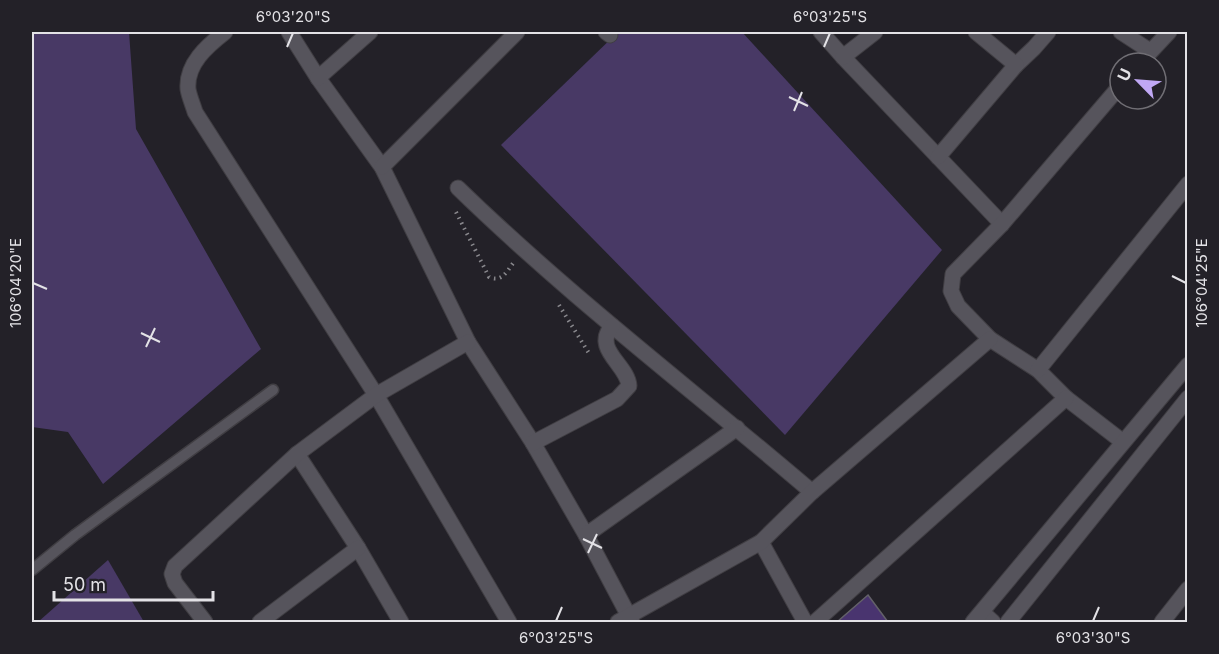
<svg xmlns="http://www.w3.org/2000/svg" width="1219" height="654" font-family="Inter,sans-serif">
<rect width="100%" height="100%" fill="#232128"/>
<!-- green -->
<g fill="#483965">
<polygon points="32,32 129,32 136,129 261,349 103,484 68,432 32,427"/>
<polygon points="618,32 742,32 942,250 785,435 501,145"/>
<polygon points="108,560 144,622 38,622"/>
</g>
<!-- building -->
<polygon fill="#49346f" stroke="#636169" stroke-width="1.5" points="868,595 888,622 837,622"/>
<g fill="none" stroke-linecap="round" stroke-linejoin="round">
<!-- lane casing -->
<g stroke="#403e43" stroke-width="13">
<polyline id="lane" points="32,570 75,535 273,390"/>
</g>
<!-- street casing -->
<g stroke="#403e43" stroke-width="17">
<g id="street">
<path d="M225 32C207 46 186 64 188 89 189 96 193 105 195 112L376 395 509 622"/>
<polyline points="289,32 318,78 382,167 468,342 533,443 586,535 632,622"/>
<polyline points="606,32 610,35"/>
<polyline points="821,32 843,57 1002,224"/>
<polyline points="1121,32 1150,51"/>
<polyline points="843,57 875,32"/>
<polyline points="1140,63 1169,32"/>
<polyline points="1016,65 1034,48 1048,32"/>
<polyline points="318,78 370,32"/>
<polyline points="1120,86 1002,224 953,274 951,291 958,306 990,339 1038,370 1066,398 1123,442"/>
<polyline points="938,157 1016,65 976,32"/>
<polyline points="382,167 517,32"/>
<path d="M458 188C570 297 694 391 812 492"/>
<polyline points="1038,370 1188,184"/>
<path d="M533 443 617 399 629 386C628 365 592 349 612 326"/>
<polyline points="297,454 358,548 401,622"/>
<polyline points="586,535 737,428"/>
<polyline points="761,542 805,622"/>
<polyline points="982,612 993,622"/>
<polyline points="205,622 175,583 172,574 175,566 297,454 376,395 468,342"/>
<polyline points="260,622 358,548"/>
<polyline points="618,622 761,542 812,492 990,339"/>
<polyline points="815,622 1066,398"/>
<polyline points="973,622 1188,365"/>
<polyline points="1008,622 1188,398"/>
<polyline points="1162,622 1188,589"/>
</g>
</g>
<!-- path -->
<g stroke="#89888d" stroke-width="4" stroke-dasharray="1.5 4.5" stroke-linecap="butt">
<path d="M456 212 489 277C502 283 507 271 514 262"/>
<polyline points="559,305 590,355"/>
</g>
<!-- lane -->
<use href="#lane" stroke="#56545c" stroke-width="10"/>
<!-- street -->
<use href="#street" stroke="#56545c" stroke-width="15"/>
</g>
<!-- ticks -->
<path fill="none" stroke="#e3e2e6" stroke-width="2" d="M287 47 293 33M824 47 830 33M789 97 808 106M794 111 802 92M1172 276 1186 283M33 283 47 289M141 333 160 342M146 347 155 328M583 539 602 548M588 553 597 534M556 621 562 607M1093 621 1099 607"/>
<!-- border -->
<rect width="1219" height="654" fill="none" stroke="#232128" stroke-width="66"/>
<!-- north arrow -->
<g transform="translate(1138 81) rotate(295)"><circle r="28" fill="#232128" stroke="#706e74" stroke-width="1.5"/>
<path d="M0-4.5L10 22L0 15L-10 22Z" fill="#c0a8f4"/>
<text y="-9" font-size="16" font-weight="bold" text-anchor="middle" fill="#e3e2e6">U</text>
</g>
<!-- scale -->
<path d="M54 591v9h159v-9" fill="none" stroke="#e3e2e6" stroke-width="3"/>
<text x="63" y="591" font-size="18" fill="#e3e2e6" stroke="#232128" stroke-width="4.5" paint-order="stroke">50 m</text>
<rect x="33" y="33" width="1153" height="588" fill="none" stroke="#e3e2e6" stroke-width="2"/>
<g font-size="15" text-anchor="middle" fill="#e3e2e6">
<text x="293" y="22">6°03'20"S</text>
<text x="830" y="22">6°03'25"S</text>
<text transform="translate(1202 283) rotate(-90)" y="5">106°04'25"E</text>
<text transform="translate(16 283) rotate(-90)" y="5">106°04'20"E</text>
<text x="556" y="643">6°03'25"S</text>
<text x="1093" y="643">6°03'30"S</text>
</g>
</svg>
